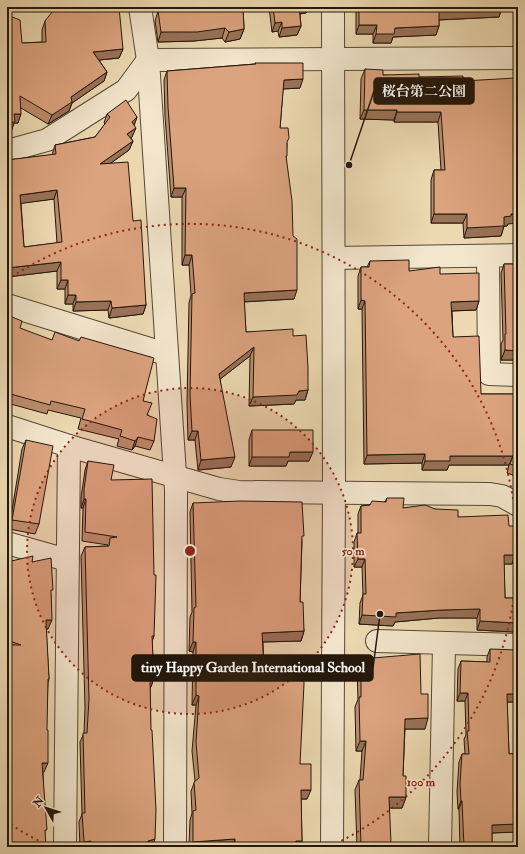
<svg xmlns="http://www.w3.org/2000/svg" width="525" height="854" font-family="'IM FELL Double Pica','Noto Serif JP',serif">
<rect width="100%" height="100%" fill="#ecd9b2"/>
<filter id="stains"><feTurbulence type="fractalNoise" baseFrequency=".005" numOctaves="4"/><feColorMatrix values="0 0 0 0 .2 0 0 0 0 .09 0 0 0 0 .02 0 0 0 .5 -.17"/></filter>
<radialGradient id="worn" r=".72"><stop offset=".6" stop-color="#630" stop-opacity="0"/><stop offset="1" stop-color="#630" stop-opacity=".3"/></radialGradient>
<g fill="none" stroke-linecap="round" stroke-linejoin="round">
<!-- minor casing -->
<g stroke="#554835" stroke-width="24">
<g id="minor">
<polyline points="140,7 148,60 176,490 175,847"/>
<polyline points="7,151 47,140 126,90 148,60 518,58"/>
<polyline points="488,256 489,374 518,375"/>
<polyline points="334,258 518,255"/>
<polyline points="7,305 166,354"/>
<polyline points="7,426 69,446 219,489 239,492 490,494 502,496 518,505"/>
<polyline points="7,543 67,560"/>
<polyline points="377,641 518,645"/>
<polyline points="65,847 69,446"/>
<polyline points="332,847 334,493 333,7"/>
<polyline points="440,847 444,644"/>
</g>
</g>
<!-- minor -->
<use href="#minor" stroke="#f3e6cd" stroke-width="22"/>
</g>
<!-- wall -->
<g fill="#bc8c6c" stroke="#23170b" fill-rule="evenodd">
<polygon points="160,7 243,7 244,29 240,39 225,42 222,38 194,41 158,42 155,21 158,11 160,10"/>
<polygon points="269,7 308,7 306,13 300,14 301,26 297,35 279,37 278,31 272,32"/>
<polygon points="356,7 502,7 499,17 439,20 439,26 436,35 393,37 391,43 373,43 373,34 356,34"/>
<polygon points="45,21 123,49 119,58 99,60 107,72 104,81 72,103 69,111 48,124 21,108 18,123 14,123 11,132 22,43 42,42 42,30"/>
<polygon points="255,63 300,88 283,89 280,128 287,144 286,160 294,299 244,302 246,332 293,336 308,390 305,400 296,400 294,404 249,406 250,356 220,379 231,467 198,470 195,440 188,440 187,404 189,303 191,295 189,265 182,265 182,197 171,197 165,116 164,80 167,71 255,64"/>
<polygon points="365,69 383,75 419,77 463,81 508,224 507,226 504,226 501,236 464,238 463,223 431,223 431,180 434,170 441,170 438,122 394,122 394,120 360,119 361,79"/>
<path d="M107 114 137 117 134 125 132 137 131 138 133 141 129 150 111 163 133 221 146 305 143 314 109 318 108 310 73 311V304H65V289H57V271L7 277V160L52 155 55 145 95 137 105 124 104 123ZM54 199 57 243 24 247 21 203Z"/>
<polygon points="370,261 409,271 440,274 479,301 476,310 452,311 453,337 481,394 516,394 517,391 518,391 518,477 507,473 509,465 449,465 447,470 422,470 422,463 364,464 362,309 358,309 358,276 361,267 367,267"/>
<polygon points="504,264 518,264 518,360 501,360 501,344 503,340 501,273"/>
<polygon points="7,315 20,328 143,401 148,415 154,441 150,450 135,446 132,450 117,446 119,439 78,429 81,418 48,410 47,414 7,403"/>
<polygon points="252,430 309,461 288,461 286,466 249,466 249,440"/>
<polygon points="26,440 39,524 35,534 9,529 22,449"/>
<polygon points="88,461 111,480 154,636 152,642 154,677 151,687 150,687 152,847 80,847 79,822 82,814 80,742 84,733 85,708 81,556 85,547 107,546 108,545 82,541 83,508 81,508 81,498 85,470"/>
<polygon points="387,498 403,508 435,509 458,517 509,526 515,555 512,564 504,564 505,598 518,598 518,631 514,632 477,630 477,618 439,618 395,622 393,626 359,624 360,603 363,595 362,567 354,567 354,542 357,533 358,533 358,514 361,506 370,505 385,502"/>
<polygon points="193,503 302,540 300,602 304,631 301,641 263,642 264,668 300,764 307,799 301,799 302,841 300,847 189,847 190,820 192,813 191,791 195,781 192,751 196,705 192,705 193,652 189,651 190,617 192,612 190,512"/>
<polygon points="7,562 32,562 51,596 48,629 46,629 49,679 48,683 44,772 43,772 45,834 7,847"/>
<polygon points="490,649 517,702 507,702 509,754 518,753 518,832 492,833 492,847 460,847 459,809 458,809 457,792 459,762 462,754 465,754 464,739 466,735 465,701 457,701 458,669 461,661 487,662 487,657"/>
<polygon points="361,659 421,694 425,729 405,729 403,776 406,797 402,808 389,808 389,847 357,847 355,790 359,780 360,780 362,751 356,751 355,707 358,699 357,669"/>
</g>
<!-- shaded-wall -->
<g fill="#997258" stroke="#23170b">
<polygon points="298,7 308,7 306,13 295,14"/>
<polygon points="502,8 499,17 436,20 439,11"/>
<polygon points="282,22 278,31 272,32 275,23"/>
<polygon points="359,25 377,25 373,34 356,34"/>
<polygon points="301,26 297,35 279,37 282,28"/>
<polygon points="439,26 436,35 393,37 391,43 373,43 376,34 395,28"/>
<polygon points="225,28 222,38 194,41 158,42 161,32"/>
<polygon points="244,29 240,39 225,42 229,32"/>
<polygon points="123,49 119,58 90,61 93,52"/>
<polygon points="107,72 104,81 72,103 69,111 48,124 52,115 71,97"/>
<polygon points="303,79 300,88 281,89 284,80"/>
<polygon points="364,110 397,110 394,120 360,119"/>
<polygon points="397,112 441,112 438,122 394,122"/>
<polygon points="14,114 21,114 18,123 14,123 11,132 7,132 7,123"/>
<polygon points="137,117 134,126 132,122"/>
<polygon points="136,128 132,137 124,143 127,134"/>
<polygon points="133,141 129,150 97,173 100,164"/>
<polygon points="174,188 186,188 182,197 171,197"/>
<polygon points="57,190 54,199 17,204 20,195"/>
<polygon points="434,214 467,214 463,223 431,223"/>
<polygon points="511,214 518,214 518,223 508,224 507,226 504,226 501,236 464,238 467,228 504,217"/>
<polygon points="185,255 192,255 189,265 182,265"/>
<polygon points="61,262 57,271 7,277 7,268"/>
<polygon points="61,280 68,280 65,289 57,289"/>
<polygon points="297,290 294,299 240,302 244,293"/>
<polygon points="68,295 76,295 73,304 65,304"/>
<polygon points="361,300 365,301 362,309 358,309"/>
<polygon points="111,301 108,310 73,311 76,302"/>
<polygon points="479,301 476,310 448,311 451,302"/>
<polygon points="146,305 143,314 109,318 112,308"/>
<polygon points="254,347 250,356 215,383 219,374"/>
<polygon points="505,350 518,351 518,360 501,360"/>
<polygon points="308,390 305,400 296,400 294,404 249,406 253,397"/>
<polygon points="192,431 198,431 195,440 188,440"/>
<polygon points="138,437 135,446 132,450 135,441"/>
<polygon points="290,452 313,452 309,461 288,461 286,466 249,466 252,457"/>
<polygon points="425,454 422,463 364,464 367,455"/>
<polygon points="450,456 513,456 509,465 449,465 447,470 422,470 425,461"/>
<polygon points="235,457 231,467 198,470 201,460"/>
<polygon points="84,499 86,499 83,508 81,508"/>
<polygon points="504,555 515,555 512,564 501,564"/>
<polygon points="358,559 365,559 362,567 354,567"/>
<polygon points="480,609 477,618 439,618 395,622 393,626 359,624 362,615 442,610"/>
<polygon points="46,620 52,620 48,629 42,629"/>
<polygon points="480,621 518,623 518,631 514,632 477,630"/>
<polygon points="304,631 301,641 259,642 262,633"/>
<polygon points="193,642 196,642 193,652 189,651"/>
<polygon points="150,677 154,677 151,687 147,687"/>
<polygon points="460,693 468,693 465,701 457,701"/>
<polygon points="507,694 518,694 518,699 517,702 504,702"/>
<polygon points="196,695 199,696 196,705 192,705"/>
<polygon points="428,718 425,729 402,729 405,719"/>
<polygon points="360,741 366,741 362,751 356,751"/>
<polygon points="42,763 48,763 44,772 39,772"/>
<polygon points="301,790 311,790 307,799 297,799"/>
<polygon points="389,797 406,797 402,808 385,808"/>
<polygon points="461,801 462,801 459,809 458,809"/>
<polygon points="518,824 518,832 489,833 492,825"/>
<polygon points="155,839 152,847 145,847 148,841"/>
<polygon points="235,839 232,847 191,847 193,842"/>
<polygon points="91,841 89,847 82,847 84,842"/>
<polygon points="296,841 302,841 300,847 288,847"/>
<polygon points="387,843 391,843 389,847 386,847"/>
<polygon points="280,844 278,847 234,847 235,845"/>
<polygon points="368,844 367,847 360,847 361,845"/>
</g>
<!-- building -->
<g fill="#dba37e" stroke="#23170b" fill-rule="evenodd">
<polygon points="56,7 119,7 123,49 93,52 107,72 71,97 72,102 52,115 20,96 21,114 14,114 15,122 7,123 7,15 20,20 22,43 46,42 45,21"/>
<polygon points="164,7 243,7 244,29 229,32 225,28 197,32 161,32 158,11 164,9"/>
<polygon points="273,7 299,7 301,26 282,28 282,22 275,23"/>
<polygon points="359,7 502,7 502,8 439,11 439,26 395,28 394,34 376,34 377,25 359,25"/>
<polygon points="255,63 303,63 303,79 284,80 280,128 288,128 289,138 287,142 287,156 286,156 292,201 293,236 297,239 297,290 244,293 246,332 293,329 293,336 306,335 308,368 308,390 299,391 297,395 253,397 254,347 219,374 235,457 201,460 198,431 192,431 190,395 192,294 195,293 192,255 185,255 186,188 174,188 168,107 167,71 256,64"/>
<polygon points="365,69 383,70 383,75 419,74 419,77 463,76 463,81 516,78 516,82 518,82 518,214 511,214 511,216 504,217 504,226 467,228 467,214 434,214 434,170 445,170 441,112 397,112 397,110 364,110"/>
<path d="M126 100 137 117 132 122 136 128 127 134 133 141 100 164 128 162 133 221 141 220 146 305 112 308 111 301 76 302V295H68V280H61V262L7 268V160L56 154 55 145 95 137 110 117 107 114ZM57 190 62 242 24 247 20 195Z"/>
<polygon points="409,260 409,271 440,267 440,274 479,273 479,301 451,302 453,337 479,336 481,394 517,394 517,391 518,391 518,467 510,464 513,456 450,456 450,461 425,461 425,454 367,455 365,301 361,300 361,267 369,267 370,261"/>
<polygon points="504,264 518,264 518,351 505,350 505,334 506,334"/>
<polygon points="7,315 22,321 20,328 52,340 55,332 79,341 81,337 154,358 143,401 152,403 147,415 157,419 154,441 138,437 135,441 120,436 122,430 82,419 85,409 51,401 50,405 7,393"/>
<polygon points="252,430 313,430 313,452 290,452 289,457 252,457"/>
<polygon points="26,440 53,446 39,524 12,520"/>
<polygon points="88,461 114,465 111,480 152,479 154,575 156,575 154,636 152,636 154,677 150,677 151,730 152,730 156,810 155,839 148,841 148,847 91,847 91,841 84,842 82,813 85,813 83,733 87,733 89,699 85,547 109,546 110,538 117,537 85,532 86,499 84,499 84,489"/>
<polygon points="387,498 404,498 403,508 425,505 435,509 458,510 458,517 508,515 509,526 514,526 515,555 504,555 505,598 518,598 518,623 480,621 480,609 442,610 396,613 396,617 362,615 363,594 366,594 365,559 358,559 357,533 361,533 361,506 370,505 372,501 386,502"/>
<polygon points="240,501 302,502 304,536 302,536 300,602 303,602 304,631 262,633 264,668 303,664 304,684 300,764 311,764 311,790 301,790 302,841 296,841 294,847 280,847 280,844 235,845 235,839 193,842 193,811 196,810 194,782 199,778 196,742 199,696 196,695 196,642 193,642 194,608 196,607 193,503"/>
<polygon points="33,556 32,562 51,558 53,590 51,590 52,620 46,620 49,679 48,679 47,730 48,730 48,763 42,763 47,830 45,830 46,847 7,847 7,645 21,645 7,640 7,562"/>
<polygon points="490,649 518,650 518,694 507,694 509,754 518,753 518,824 492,825 492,847 464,847 462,801 461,801 460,784 462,754 469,754 467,731 469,731 468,693 460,693 461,661 490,662"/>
<polygon points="420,654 421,694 428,694 428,718 405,719 403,776 406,776 406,797 389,797 391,843 387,843 387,847 368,847 368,844 361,845 359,780 363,780 366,741 360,741 359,697 361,697 361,659"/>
</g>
<!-- distance rings -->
<circle cx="190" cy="551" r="163" fill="#8f2418" fill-opacity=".12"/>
<g fill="none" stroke="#8f2418" stroke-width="2" stroke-dasharray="2 4">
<circle cx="190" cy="551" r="163"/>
<path d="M49 846A327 327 0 0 1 7 822M7 280A327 327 0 1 1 331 846"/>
</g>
<circle cx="190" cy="551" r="6" fill="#8f2418" stroke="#f3e6cd" stroke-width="2"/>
<g font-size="12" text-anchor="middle" font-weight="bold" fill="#8f2418" stroke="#f3e6cd" stroke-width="3" stroke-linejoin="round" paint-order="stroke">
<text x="353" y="555">50 m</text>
<text x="421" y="786">100 m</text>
</g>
<!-- callouts -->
<path fill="none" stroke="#23170b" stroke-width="1.5" d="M349 165L374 91M380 614L373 668"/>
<g fill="#23170b" stroke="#f3e6cd" stroke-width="1.5">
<circle cx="349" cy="165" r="4"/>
<circle cx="380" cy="614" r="4"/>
</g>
<g fill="#23170b" stroke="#23170b" stroke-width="1.5">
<rect x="374" y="78" width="100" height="26" rx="4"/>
<rect x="132" y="655" width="241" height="26" rx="4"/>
</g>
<g font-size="14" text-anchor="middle" font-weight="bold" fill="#fff">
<text x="424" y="96">桜台第二公園</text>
<text x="253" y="672">tiny Happy Garden International School</text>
</g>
<!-- margin -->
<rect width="525" height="854" fill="none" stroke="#ecd9b2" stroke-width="24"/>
<rect x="8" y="8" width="509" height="838" fill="none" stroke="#23170b" stroke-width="2"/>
<rect x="12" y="12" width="501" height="830" fill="none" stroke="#23170b"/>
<!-- north arrow -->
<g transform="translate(46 808) rotate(309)" stroke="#f3e6cd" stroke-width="3" paint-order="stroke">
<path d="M0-3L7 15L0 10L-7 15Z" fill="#23170b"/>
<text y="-6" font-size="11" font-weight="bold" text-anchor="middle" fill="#23170b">N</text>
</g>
<rect width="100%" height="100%" filter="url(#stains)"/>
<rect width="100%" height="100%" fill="url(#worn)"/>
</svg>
